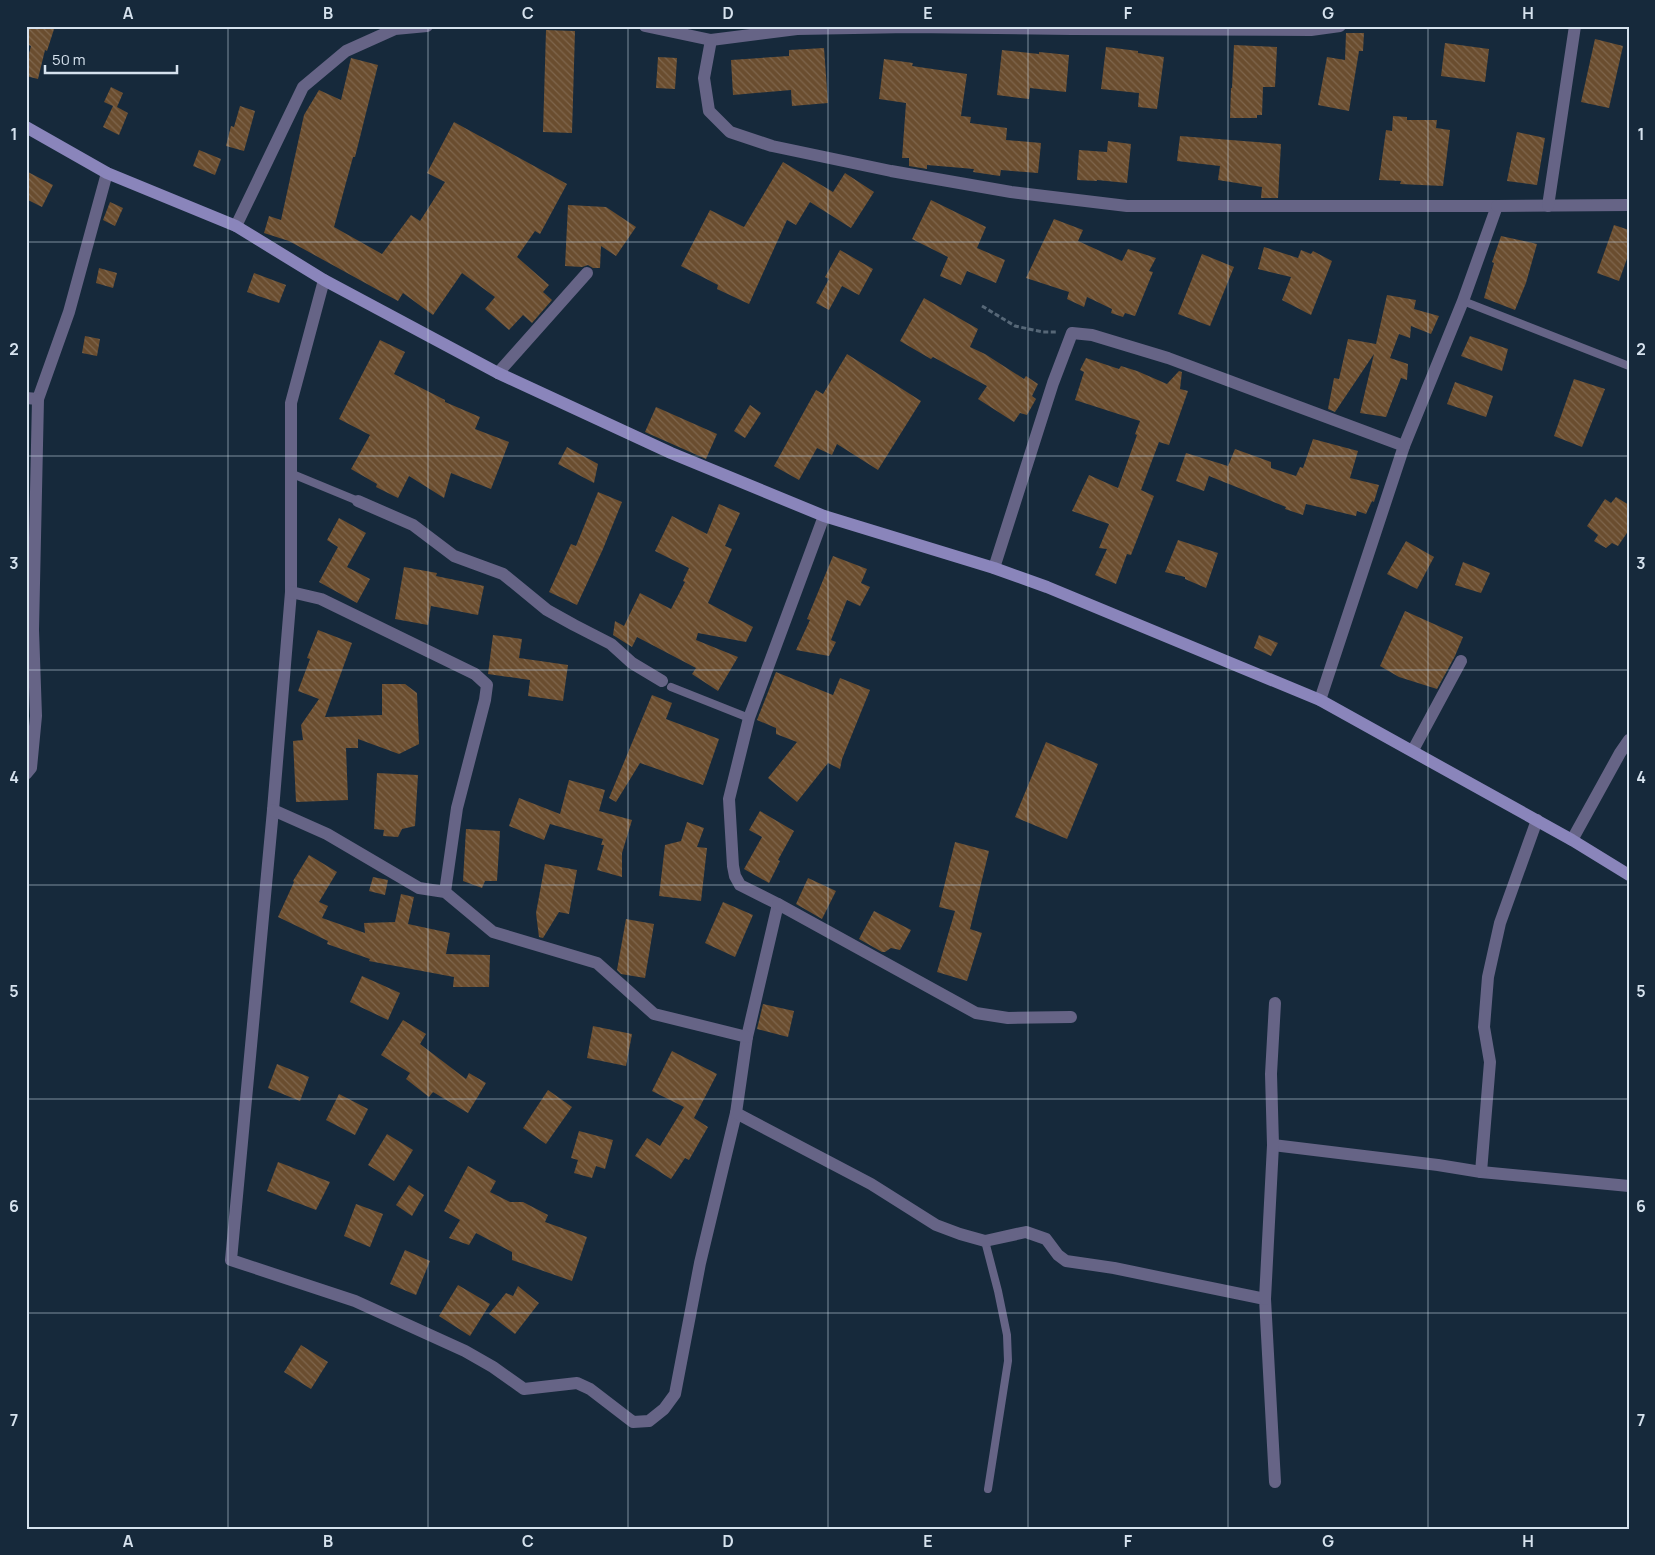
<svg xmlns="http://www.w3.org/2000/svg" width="1655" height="1555" font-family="Manrope,sans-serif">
<defs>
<pattern id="building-back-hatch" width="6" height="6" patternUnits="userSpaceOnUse" patternTransform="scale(1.25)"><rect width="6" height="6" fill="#6a4d2f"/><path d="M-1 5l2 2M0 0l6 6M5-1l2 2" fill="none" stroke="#7f664d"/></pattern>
</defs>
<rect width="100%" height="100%" fill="#16293b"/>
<!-- building -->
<g fill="url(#building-back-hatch)">
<polygon points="26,26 55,26 47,51 45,50 38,79 26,76 26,65 31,46 26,44"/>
<polygon points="546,30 575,31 572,133 543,132"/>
<polygon points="1346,33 1364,33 1363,51 1359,51 1349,111 1318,105 1327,57 1345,60"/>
<polygon points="1595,39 1623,46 1609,108 1581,102"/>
<polygon points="1445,43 1489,49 1485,82 1441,76"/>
<polygon points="1234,45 1277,47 1275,87 1263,87 1262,115 1257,115 1257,118 1230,118 1231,88 1232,88"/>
<polygon points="1106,47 1138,51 1138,53 1164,57 1157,109 1138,107 1139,93 1101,89"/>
<polygon points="824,48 828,103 792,106 791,90 733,95 731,60 789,56 789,50"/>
<polygon points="1002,50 1039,54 1039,52 1069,55 1066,92 1030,88 1029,99 997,95"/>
<polygon points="658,57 677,58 675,89 656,88"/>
<polygon points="351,58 378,65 355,157 353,157 334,227 382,254 411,215 420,221 445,182 427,173 454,122 567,184 540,234 535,231 517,257 549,285 543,292 552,300 532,323 523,315 509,330 485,309 495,297 462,273 433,315 403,293 398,301 289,241 264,233 269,216 281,220 304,115 319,90 341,100"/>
<polygon points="884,59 913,63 912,66 967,74 961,116 971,117 970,123 1007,128 1006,140 1041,143 1038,173 1001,170 1000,176 973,172 974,169 927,165 927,169 909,166 909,158 902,158 906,103 879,99"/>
<polygon points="111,87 123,93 117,107 128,113 119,135 103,127 113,106 104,102"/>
<polygon points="240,106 255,111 244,151 226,146 231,126 234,127"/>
<polygon points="1393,116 1407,117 1407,120 1437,120 1436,128 1450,130 1443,186 1400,184 1401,181 1379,180 1386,130 1392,131"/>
<polygon points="1517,132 1545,138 1537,185 1507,181"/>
<polygon points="1180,136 1281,144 1278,198 1261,198 1262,187 1218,180 1220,166 1177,161"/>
<polygon points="1108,141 1131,144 1127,183 1097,180 1097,181 1077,180 1079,150 1107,152"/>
<polygon points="199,150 221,159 215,175 193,166"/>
<polygon points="783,162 833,192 845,173 874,192 851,228 810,202 796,225 787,220 749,304 717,289 718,285 681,266 710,210 744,227"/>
<polygon points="26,171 53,185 42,207 26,199"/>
<polygon points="931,200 986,227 977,248 1005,260 996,283 967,271 961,285 940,276 948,257 912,239"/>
<polygon points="110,202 123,208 115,226 103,220"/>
<polygon points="568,205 606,207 636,227 616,256 601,246 600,268 593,268 588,265 582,267 565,266"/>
<polygon points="1054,219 1083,230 1078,241 1122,261 1128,249 1156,258 1149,271 1153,272 1135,316 1125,313 1123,317 1111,313 1112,309 1087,297 1084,307 1067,299 1069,292 1026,278"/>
<polygon points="1614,225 1629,230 1629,253 1619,281 1597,273"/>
<polygon points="1501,236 1537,244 1526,283 1515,310 1484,298 1494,263 1492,262"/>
<polygon points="1264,247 1298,258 1301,250 1311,254 1313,251 1332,261 1311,315 1282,300 1291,277 1258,269"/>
<polygon points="840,250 873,269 859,295 842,286 829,310 816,303 829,279 825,277"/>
<polygon points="1202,254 1234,267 1210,326 1178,314"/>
<polygon points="99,268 117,273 113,288 96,283"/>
<polygon points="254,273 286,285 279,303 247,292"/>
<polygon points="1387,295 1416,300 1414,309 1439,316 1431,334 1411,326 1410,338 1399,334 1390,358 1408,364 1407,380 1401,378 1386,417 1360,413 1374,354 1335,412 1328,409 1334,378 1339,379 1348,339 1376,344"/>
<polygon points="924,298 978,329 970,347 985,354 1024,379 1026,376 1038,384 1032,396 1036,399 1027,415 1020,413 1014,422 978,399 987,386 933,357 931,359 900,341"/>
<polygon points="85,336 100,339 97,356 82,353"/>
<polygon points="1470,336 1508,349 1502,371 1461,356"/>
<polygon points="380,340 405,352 394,374 445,400 445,402 480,417 475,429 509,442 491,489 451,473 444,498 409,476 398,498 376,487 377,484 351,469 370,435 339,419"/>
<polygon points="847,354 921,401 878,470 837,444 832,455 817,448 799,480 774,466 816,390 823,394"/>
<polygon points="1086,358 1119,369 1121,366 1137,371 1167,384 1179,371 1182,372 1180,389 1188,391 1169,445 1159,442 1141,490 1154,496 1131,555 1127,554 1116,584 1095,575 1107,549 1099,548 1109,524 1072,511 1089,475 1118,488 1137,435 1135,434 1140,421 1075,400 1084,372 1080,370"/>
<polygon points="1574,379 1605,389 1582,447 1554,436"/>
<polygon points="1455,382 1493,396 1486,417 1447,404"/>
<polygon points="750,405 761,413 745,438 734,431"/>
<polygon points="656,407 717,434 706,459 645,432"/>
<polygon points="1313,439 1358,451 1350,478 1379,485 1374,502 1372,501 1366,514 1357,511 1356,516 1306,504 1303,515 1285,509 1286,507 1209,476 1204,491 1176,481 1186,453 1228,466 1235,449 1271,462 1271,468 1296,476 1300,467 1303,468"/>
<polygon points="567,447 598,464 594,483 558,464"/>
<polygon points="598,492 622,502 603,549 577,605 549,592 571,544 576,546"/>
<polygon points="1616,497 1629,505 1629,530 1618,546 1612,543 1606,548 1594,541 1598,535 1587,526 1605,499 1611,503"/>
<polygon points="719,504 740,513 725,546 732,549 708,603 753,627 746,642 698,633 696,640 738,657 718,691 692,674 696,668 637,637 632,647 613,635 615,621 624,626 640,593 671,609 685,582 683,581 689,568 655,551 672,516 707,534"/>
<polygon points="339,518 366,533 347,567 370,579 357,603 319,582 338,547 327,540"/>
<polygon points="1178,540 1218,553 1206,588 1185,579 1185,577 1165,572"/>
<polygon points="1406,541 1434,557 1417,589 1387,574"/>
<polygon points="833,556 867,569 861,583 870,587 860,606 847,600 831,640 836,642 829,656 796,650 810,620 807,619"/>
<polygon points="1463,562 1490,573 1481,593 1455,585"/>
<polygon points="404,567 437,573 436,576 484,586 478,615 431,606 428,625 395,619"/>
<polygon points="1405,611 1463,637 1455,656 1437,689 1399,677 1380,666"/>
<polygon points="318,630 352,643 325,717 382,715 382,684 405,684 417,693 419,744 399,754 358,739 358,748 346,748 348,800 296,802 293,741 303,740 301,725 319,699 298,691 310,659 307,658"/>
<polygon points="493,635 522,639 519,658 568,665 563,701 528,696 530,680 488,674"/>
<polygon points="1259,635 1278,643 1271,656 1254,648"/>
<polygon points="776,672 833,695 840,678 870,690 842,759 840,769 828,763 797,802 768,778 797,742 776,734 776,728 757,720"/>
<polygon points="652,695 672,703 666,719 719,739 703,785 640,763 616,802 609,798"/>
<polygon points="1046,742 1098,764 1067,839 1015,817"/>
<polygon points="377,773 418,775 415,826 402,829 398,837 383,836 384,830 374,829"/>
<polygon points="569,780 605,790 599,811 632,820 622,853 622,877 597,870 604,845 601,845 603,839 550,824 544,840 509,826 519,798 560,814"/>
<polygon points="760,811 794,831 778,860 780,861 769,883 744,869 762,837 749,830"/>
<polygon points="687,822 704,828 697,847 707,848 701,901 659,896 665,845 681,841"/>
<polygon points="466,829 500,831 497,881 485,881 482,888 463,881"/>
<polygon points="955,842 989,851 970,929 982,933 967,981 937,972 955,911 939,907"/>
<polygon points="309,855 337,872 319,902 328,906 322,918 365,933 364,923 395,922 401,894 414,897 408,924 450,933 446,954 490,955 489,987 453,987 454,977 369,961 370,959 327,944 328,941 278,917 294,882 293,881"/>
<polygon points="545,864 577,870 569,914 559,912 543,938 539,937 536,913"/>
<polygon points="373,877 388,880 385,895 369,891"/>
<polygon points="808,878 836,891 822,919 796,904"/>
<polygon points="723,902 753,915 735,957 705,943"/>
<polygon points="874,911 911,930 900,950 891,948 885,952 882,952 859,939"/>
<polygon points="626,919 654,924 645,978 621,974 617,970"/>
<polygon points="362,976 400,993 388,1020 350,1002"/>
<polygon points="763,1004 794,1011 788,1037 757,1029"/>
<polygon points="403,1020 426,1034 420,1044 466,1079 469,1073 486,1083 468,1113 433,1092 429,1097 406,1079 410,1073 381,1055"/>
<polygon points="593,1026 632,1034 626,1066 587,1058"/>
<polygon points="672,1051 717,1074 694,1118 708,1127 689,1160 685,1158 671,1179 635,1156 647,1138 660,1146 684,1107 652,1091"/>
<polygon points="277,1064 309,1077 300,1101 268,1088"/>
<polygon points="548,1090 572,1107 546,1144 523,1128"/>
<polygon points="339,1094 368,1109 355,1135 326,1120"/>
<polygon points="579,1131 613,1140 605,1169 596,1166 592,1178 574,1173 578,1160 571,1158"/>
<polygon points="387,1134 413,1150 394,1181 368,1165"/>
<polygon points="278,1162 330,1182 316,1210 267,1191"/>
<polygon points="468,1166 496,1181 490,1192 510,1202 523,1202 548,1215 545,1222 587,1237 572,1281 512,1260 512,1252 476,1233 469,1245 449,1238 460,1220 444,1211"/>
<polygon points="409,1185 424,1195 412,1216 396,1205"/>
<polygon points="356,1204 383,1214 370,1247 344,1236"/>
<polygon points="405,1250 430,1261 416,1295 390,1284"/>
<polygon points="458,1285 490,1304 470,1336 439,1316"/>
<polygon points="518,1286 539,1303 515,1334 489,1314 506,1293 513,1296"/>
<polygon points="301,1345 328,1362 311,1389 284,1372"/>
</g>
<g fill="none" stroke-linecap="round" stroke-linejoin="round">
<!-- path -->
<polyline stroke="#566777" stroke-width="3" stroke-dasharray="5 2.5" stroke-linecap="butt" points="982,306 1015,326 1043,332 1058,332"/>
<!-- lane -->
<g stroke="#666486" stroke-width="8">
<polyline points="1463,301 1629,366"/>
<polyline points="290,473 358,501"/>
<polyline points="671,687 749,718"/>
<polyline points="985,1241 998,1291 1007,1335 1008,1361 988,1489"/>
</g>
<!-- street -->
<g stroke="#666486" stroke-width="12">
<polyline points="645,26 711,40 797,29 910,27 1072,29 1311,30 1340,26"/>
<polyline points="711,40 704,78 709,111 730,132 772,146 891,171 1011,192 1127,206 1497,206 1463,301 1404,446 1320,700"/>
<polyline points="1497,206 1629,205"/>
<polyline points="1548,206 1575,26"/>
<polyline points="236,226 303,87 346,51 395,29 427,26"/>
<polyline points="324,280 291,403 291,592 273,810 231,1260 355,1301 465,1351 493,1367 524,1389 577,1383 590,1389 633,1422 649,1421 664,1409 675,1394 700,1263 736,1113"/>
<polyline points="498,373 587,273"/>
<polyline points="26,398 38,399 69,312 107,173"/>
<polyline points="358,501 413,525 454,556 503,574 547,610 574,625 611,644 632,663 662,681"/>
<polyline points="824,516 749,718 729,799 733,866 735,876 740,885 778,904 747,1037 736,1113 871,1184 936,1225 960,1234 985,1241 1026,1232 1046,1239 1058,1255 1066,1261 1114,1268 1265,1299 1275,1482"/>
<polyline points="994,568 1053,383 1072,333 1092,335 1168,358 1404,446"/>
<polyline points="291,592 321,599 475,674 487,685 485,700 457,808 445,892"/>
<polyline points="1413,750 1461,661"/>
<polyline points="26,774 31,768 36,716 33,630 38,399"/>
<polyline points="273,810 327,834 419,888 445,892 493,932 597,963 654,1014 747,1037"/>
<polyline points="1572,840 1620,753 1629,740"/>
<polyline points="778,904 976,1013 1008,1018 1071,1017"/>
<polyline points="1273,1145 1438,1165 1481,1172 1629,1186"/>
<polyline points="1481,1172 1490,1062 1484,1027 1488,977 1500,923 1537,820"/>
<polyline points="1265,1299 1273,1145 1271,1074 1275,1003"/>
</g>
<!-- secondary -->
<polyline stroke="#8a85bb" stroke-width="12" points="26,127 107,173 236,226 324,280 498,373 671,453 824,516 994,568 1047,587 1320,700 1572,840 1629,875"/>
</g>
<!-- grid -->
<path fill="none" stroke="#d6e2ee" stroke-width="1" stroke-opacity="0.55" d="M228 26V1529M428 26V1529M628 26V1529M828 26V1529M1028 26V1529M1228 26V1529M1428 26V1529M26 242H1629M26 456H1629M26 670H1629M26 885H1629M26 1099H1629M26 1313H1629"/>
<!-- border -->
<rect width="1655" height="1555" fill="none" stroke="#16293b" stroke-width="55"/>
<!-- scale -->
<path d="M45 65v8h132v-8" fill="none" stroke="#d6e2ee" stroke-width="2.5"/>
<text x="52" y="65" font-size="15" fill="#d6e2ee" stroke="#16293b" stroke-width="4" paint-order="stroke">50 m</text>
<rect x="28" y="28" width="1600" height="1500" fill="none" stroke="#d6e2ee" stroke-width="2"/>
<g font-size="16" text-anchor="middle" font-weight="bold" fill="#d6e2ee">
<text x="128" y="19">A</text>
<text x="328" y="19">B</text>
<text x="528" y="19">C</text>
<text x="728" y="19">D</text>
<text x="928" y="19">E</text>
<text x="1128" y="19">F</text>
<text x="1328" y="19">G</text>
<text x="1528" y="19">H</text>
<text x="14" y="140">1</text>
<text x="1641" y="140">1</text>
<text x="14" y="355">2</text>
<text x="1641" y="355">2</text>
<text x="14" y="569">3</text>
<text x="1641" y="569">3</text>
<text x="14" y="783">4</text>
<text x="1641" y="783">4</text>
<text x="14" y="997">5</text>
<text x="1641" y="997">5</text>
<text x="14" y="1212">6</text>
<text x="1641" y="1212">6</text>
<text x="14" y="1426">7</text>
<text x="1641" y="1426">7</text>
<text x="128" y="1547">A</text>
<text x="328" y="1547">B</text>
<text x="528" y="1547">C</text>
<text x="728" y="1547">D</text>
<text x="928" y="1547">E</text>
<text x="1128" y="1547">F</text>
<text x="1328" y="1547">G</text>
<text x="1528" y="1547">H</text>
</g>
</svg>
